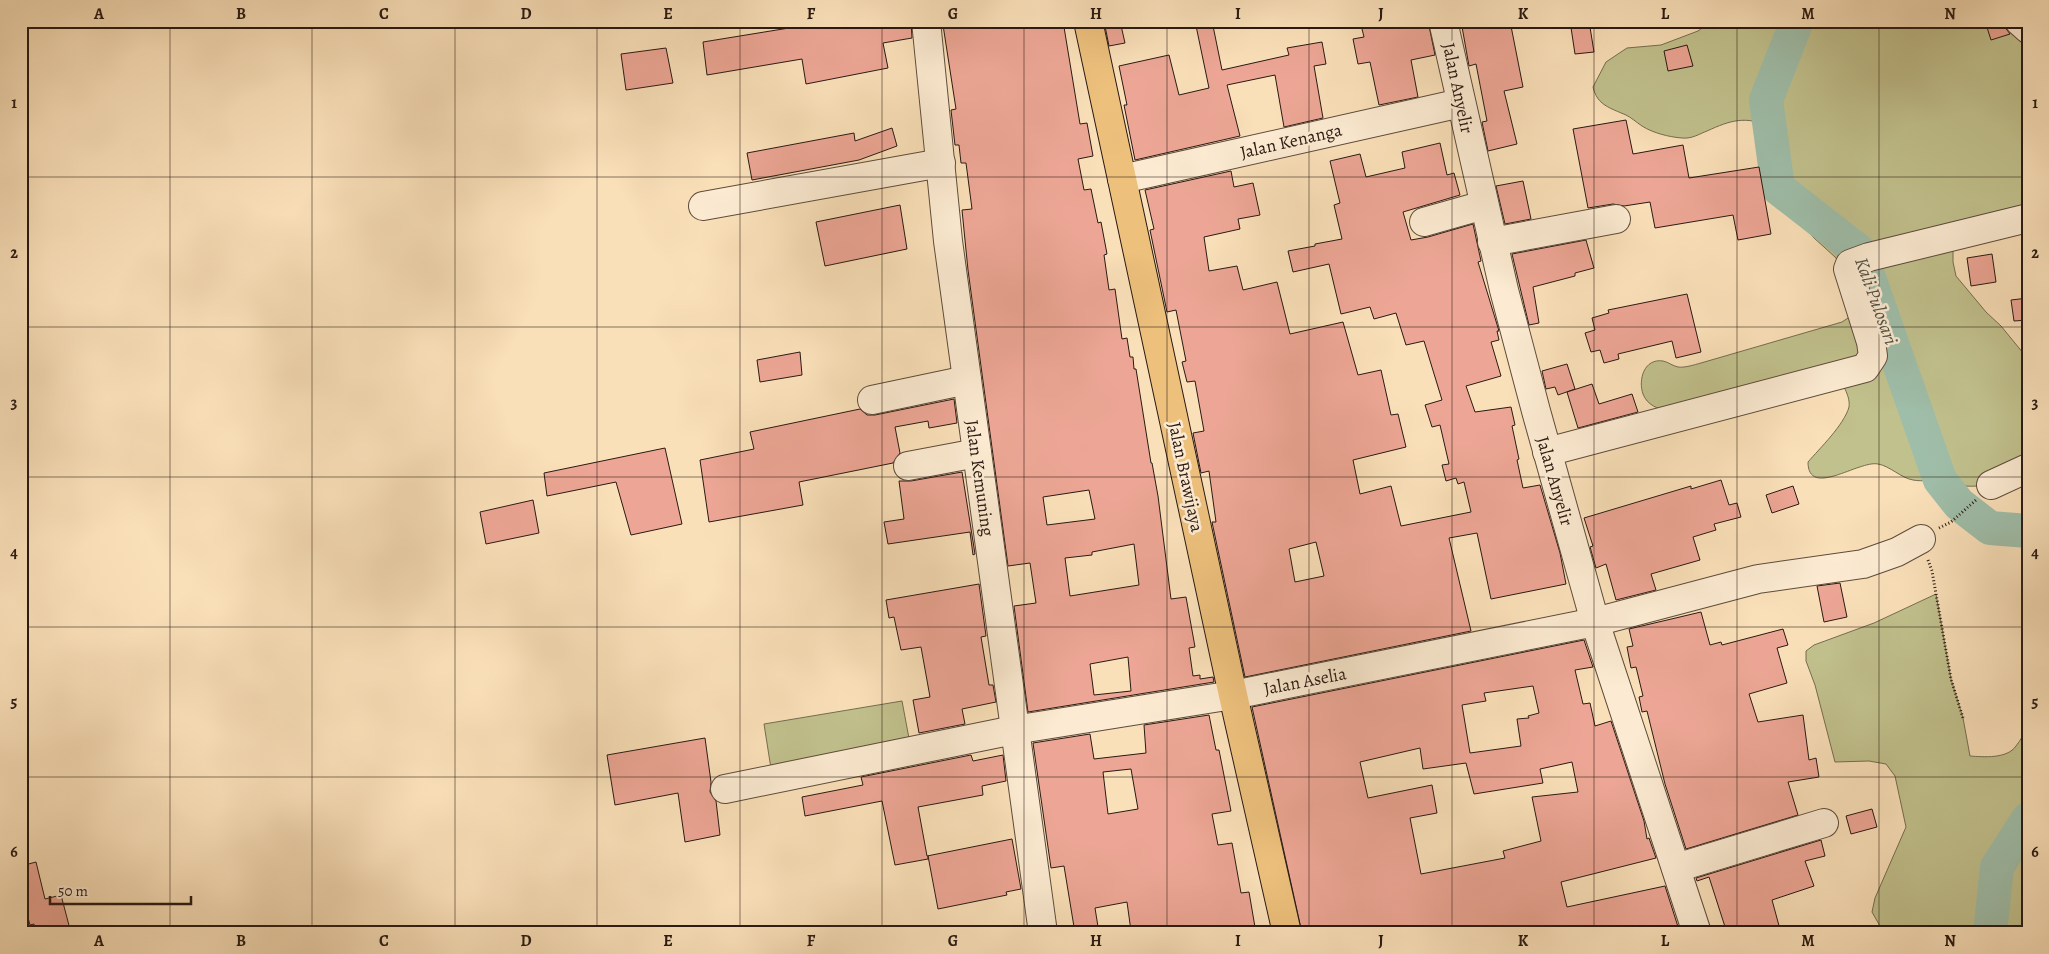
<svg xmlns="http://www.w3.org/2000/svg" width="2049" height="954" font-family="Alegreya,serif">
<rect width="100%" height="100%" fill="#fae0b9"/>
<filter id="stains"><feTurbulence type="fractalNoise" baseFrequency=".004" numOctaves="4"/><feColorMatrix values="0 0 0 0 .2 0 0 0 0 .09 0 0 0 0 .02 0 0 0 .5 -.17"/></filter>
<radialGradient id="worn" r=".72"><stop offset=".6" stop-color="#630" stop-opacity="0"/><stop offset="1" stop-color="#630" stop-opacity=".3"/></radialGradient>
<!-- green -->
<g fill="#c1c18d" stroke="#756d50">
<path d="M1712 21H1860L1881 28 1910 21H2019L2028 29V210L1953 250V262L1956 276 1986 312 2001 326 2028 359V468C2004 479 1986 490 1958 485 1953 484 1949 481 1944 480 1934 479 1923 482 1913 480 1901 478 1890 466 1878 464 1859 460 1808 499 1808 462 1820 448 1844 425 1849 407 1850 400 1847 393 1844 387L1668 411C1658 409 1647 405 1643 394 1638 380 1644 358 1663 361 1668 362 1673 366 1678 367 1684 368 1694 365 1701 363L1842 322 1854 314 1846 271 1835 257 1814 238 1804 226 1778 188 1770 126C1745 116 1731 120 1707 131 1699 134 1692 139 1682 138 1669 137 1653 133 1642 126 1636 122 1632 118 1626 115 1610 108 1597 105 1593 87L1606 62 1627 48 1661 45 1698 31Z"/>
<path d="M1936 594 1951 679 1963 718 1970 756C1984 757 2007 759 2016 746 2021 740 2023 734 2028 729V933H1923L1913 926H1880L1872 912 1875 898 1906 827 1895 776 1886 764 1869 761 1835 762 1815 685 1806 661V651L1814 645 1874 623Z"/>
<polygon points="902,701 911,749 772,775 764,724"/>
</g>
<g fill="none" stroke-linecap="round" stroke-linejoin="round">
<!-- river -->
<g stroke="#9fbea9" stroke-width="34">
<polyline points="1797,21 1766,100 1778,188 1860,252 1940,480 1959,504 1990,528 2028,531"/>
<polyline points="1990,933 1997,867 2028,819"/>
</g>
</g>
<!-- building -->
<g fill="#eda695" stroke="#291913" fill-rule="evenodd">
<polygon points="812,21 911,21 912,38 883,43 888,68 806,84 802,59 707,75 703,42 789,28 788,25"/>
<path d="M958 21H1063L1080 124 1087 123 1093 156 1078 159 1084 190 1091 189 1098 223 1101 222 1107 254 1104 255 1109 290 1115 289 1122 339 1127 338 1130 357H1133L1134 369H1136L1151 463H1152L1158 496 1171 599 1186 597 1195 647 1189 648 1193 676 1200 675V679L1213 677 1214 682 1028 712 1014 606 1036 603 1030 563 1008 566 968 270 962 210 972 209 966 163H961L959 145H955L951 110 956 109 943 25 958 23ZM1089 490 1095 519 1047 525 1043 497ZM1134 544 1139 585 1070 596 1065 558 1092 555V552ZM1128 657 1131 691 1094 695 1090 664Z"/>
<polygon points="1104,21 1120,21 1125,43 1109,46"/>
<polygon points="1195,21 1212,21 1222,70 1289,55 1287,48 1322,42 1326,64 1314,66 1323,118 1284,127 1275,75 1227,85 1240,136 1135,160 1124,105 1127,105 1119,66 1169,55 1179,95 1209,88"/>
<polygon points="1360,21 1428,21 1435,55 1411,60 1418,97 1379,105 1370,62 1358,64 1353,39 1364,37"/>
<polygon points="1461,21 1510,21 1523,87 1504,91 1517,144 1488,151 1482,122 1487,121 1476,64 1469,66"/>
<polygon points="1570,21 1589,21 1594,52 1575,54"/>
<polygon points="1985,21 2004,21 2004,26 2010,34 1991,40"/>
<polygon points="1687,45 1693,66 1668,71 1664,51"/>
<polygon points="666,48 673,83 626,90 621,54"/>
<polygon points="1626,120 1633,154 1683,145 1689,178 1759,167 1771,234 1738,240 1733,215 1655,228 1650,202 1624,206 1613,204 1588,208 1573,129"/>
<polygon points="892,128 897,146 859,160 752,180 747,153 854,133 855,141"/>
<path d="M1440 143 1447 175 1454 173 1460 195 1403 212 1411 240 1428 237 1473 224 1481 261 1478 262 1499 331H1497L1499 340 1491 342 1501 376 1466 386 1475 412 1511 407 1515 425 1512 426 1519 459 1517 460 1523 488 1540 485 1560 553 1566 584 1491 599 1477 533 1449 538 1471 631 1245 677 1212 522H1216L1209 471 1201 473 1193 433 1204 431 1195 381 1187 382 1182 362 1186 361 1176 310 1167 312 1150 230 1154 229 1145 190 1231 171 1234 187 1253 183 1260 215 1238 219 1240 229 1204 237 1209 271 1237 266 1243 290 1277 282 1290 334 1343 322 1358 375 1381 370 1391 415 1398 414 1406 447 1353 460 1360 494 1391 486 1401 526 1471 512 1464 482 1458 484 1456 478 1446 481 1442 465 1449 464 1440 425 1432 427 1425 405 1442 400 1424 341 1406 345 1396 313 1374 319 1370 307 1341 314 1329 264 1293 272 1288 251 1315 246V244L1342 239 1334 205 1340 203 1330 161 1360 154 1366 177 1405 168 1402 152ZM1316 542 1324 576 1295 582 1289 549Z"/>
<polygon points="1523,181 1531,219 1505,224 1496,186"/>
<polygon points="900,205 907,249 825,266 816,222"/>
<polygon points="1586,240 1594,268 1575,273 1575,276 1533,287 1539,323 1529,325 1512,254"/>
<polygon points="1992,254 1996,282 1971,286 1967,258"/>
<polygon points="1687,294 1701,352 1676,358 1672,341 1618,354 1619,359 1604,363 1600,350 1591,352 1585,333 1595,330 1592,318 1609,313 1608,310"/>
<polygon points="2028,298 2028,320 2014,321 2011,300"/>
<polygon points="800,352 802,375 760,382 757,360"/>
<polygon points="1567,364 1575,389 1558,395 1555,387 1546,389 1542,371"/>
<polygon points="1592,384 1599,404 1632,394 1638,412 1578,428 1567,392"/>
<polygon points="954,399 957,423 929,428 928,421 895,427 900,453 893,463 799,482 803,505 709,522 700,460 754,449 750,432 860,409 867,415 875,415"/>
<polygon points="665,448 682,524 631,535 616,482 547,496 544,473"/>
<polygon points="962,472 975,554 973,555 970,532 888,544 884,522 904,519 899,481 911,481"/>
<polygon points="1721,480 1729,505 1737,503 1741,517 1714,524 1716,530 1693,537 1700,560 1651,574 1656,590 1616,600 1606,564 1596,568 1590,547 1593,546 1584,518 1691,486 1691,489"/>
<polygon points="1793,486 1799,504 1772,513 1766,495"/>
<polygon points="533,500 539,533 486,544 480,512"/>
<polygon points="1840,583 1847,617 1824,622 1817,586"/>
<polygon points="979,584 986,636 981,637 989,685 993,685 996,702 962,709 965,724 919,733 913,700 930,697 921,647 901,650 894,617 889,618 886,600"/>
<polygon points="1701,612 1710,645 1721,642 1722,645 1783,629 1788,645 1777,648 1787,683 1749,694 1758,722 1803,715 1809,760 1816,758 1819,777 1788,782 1798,815 1686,849 1665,784 1647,711 1642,712 1639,697 1643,696 1636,667 1631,668 1627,647 1633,646 1629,629"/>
<path d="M1584 640 1593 667 1575 670 1583 704 1590 703 1595 726 1611 721 1644 821 1647 839 1649 838 1656 858 1561 882 1567 907 1665 886 1680 933H1519L1518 929 1499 933H1412L1411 926 1366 933H1302L1252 707ZM1533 686 1539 713 1528 716 1529 718 1517 719 1521 746 1470 753 1462 705 1486 701 1484 693ZM1420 748 1423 769 1466 763 1474 794 1543 783 1540 769 1572 762 1578 792 1532 797 1541 841 1503 851 1505 858 1421 874 1410 818 1437 813 1432 785 1368 798 1360 762Z"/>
<path d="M1209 715 1216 750H1219L1231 811 1212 814 1218 845 1232 843 1241 893 1249 892 1256 933 1131 931 1127 902 1095 908 1099 933H1075L1064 866 1051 868 1033 743 1090 734 1094 759 1146 753 1144 725ZM1131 769 1138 809 1108 814 1103 772Z"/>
<polygon points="705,738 711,782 710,792 716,801 720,835 685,842 678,793 615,805 607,755"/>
<polygon points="971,755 973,761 1003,755 1006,781 982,786 983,795 918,807 927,856 1012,839 1021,889 1006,892 1007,895 938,909 928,856 928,859 895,865 882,801 805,816 802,797 863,785 861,777"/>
<polygon points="1872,809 1877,827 1851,834 1846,816"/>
<polygon points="1821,840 1825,856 1805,861 1814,886 1772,900 1781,933 1727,933 1709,877 1697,881 1696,878"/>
<polygon points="36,862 45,899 61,895 71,933 36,933 34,924 30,925 21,893 21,866"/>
</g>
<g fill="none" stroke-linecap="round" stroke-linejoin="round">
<!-- minor casing -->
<g stroke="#5d4b3c" stroke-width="30">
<g id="minor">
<polyline points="926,21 948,241 1043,933"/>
<polyline points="1443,21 1504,290 1536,411 1595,622 1697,933"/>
<polyline points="2019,21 2028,29"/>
<polyline points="1122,179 1461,103"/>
<polyline points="703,206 941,163"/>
<polyline points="1424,222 1484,205"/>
<polyline points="1492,242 1616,219"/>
<polyline points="872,400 967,380"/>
<polyline points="1547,452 1865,368 1873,356 1871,342 1848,269 1850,264 1869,257 2028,218"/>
<polyline points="908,466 977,453"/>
<polyline points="1991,485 2028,468"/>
<polyline points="725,789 1014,730 1233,695 1595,622 1758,579 1863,564 1897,552 1921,539"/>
<polyline points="1676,868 1824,823"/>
</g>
</g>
<!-- major casing -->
<g stroke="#291913" stroke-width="30">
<polyline id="major" points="1088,21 1233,695 1287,933"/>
</g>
<!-- path -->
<g stroke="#291913" stroke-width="3" stroke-dasharray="1 2.5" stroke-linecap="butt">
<polyline points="1939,528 1951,522 1976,500"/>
<polyline points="1928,560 1932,571 1951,679 1963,718"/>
</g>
<!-- minor -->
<use href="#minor" stroke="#fcebd2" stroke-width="28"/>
<!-- major -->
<use href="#major" stroke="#edc07c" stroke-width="28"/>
</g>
<!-- grid -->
<path fill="none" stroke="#291913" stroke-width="1" stroke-opacity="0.55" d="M170 21V933M312 21V933M455 21V933M597 21V933M740 21V933M882 21V933M1024 21V933M1167 21V933M1309 21V933M1452 21V933M1594 21V933M1737 21V933M1879 21V933M21 177H2028M21 327H2028M21 477H2028M21 627H2028M21 777H2028"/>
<g text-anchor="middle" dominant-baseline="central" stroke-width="5" stroke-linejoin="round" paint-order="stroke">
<!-- street labels -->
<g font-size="18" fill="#291913" stroke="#fcebd2">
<text transform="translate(1458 88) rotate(78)">Jalan Anyelir</text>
<text transform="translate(1291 141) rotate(-13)">Jalan Kenanga</text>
<text transform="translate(1186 477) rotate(78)">Jalan Brawijaya</text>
<text transform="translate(980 478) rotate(82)">Jalan Kemuning</text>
<text transform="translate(1555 481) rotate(74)">Jalan Anyelir</text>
<text transform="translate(1305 681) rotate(-11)">Jalan Aselia</text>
</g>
<!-- water labels -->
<g font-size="19" font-style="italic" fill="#525348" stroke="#fcebd2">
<text transform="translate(1876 301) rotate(70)">Kali Pulosari</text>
</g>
</g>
<!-- margin -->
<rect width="2049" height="954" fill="none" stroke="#fae0b9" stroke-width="55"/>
<!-- scale -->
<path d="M50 896v8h141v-8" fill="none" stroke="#291913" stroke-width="2.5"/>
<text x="58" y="896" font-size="15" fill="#291913" stroke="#fcebd2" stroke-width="4" paint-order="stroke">50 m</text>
<rect x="28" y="28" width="1994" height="898" fill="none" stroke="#291913" stroke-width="2"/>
<g font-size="16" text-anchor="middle" font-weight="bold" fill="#291913">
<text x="99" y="19">A</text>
<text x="241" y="19">B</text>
<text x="384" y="19">C</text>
<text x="526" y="19">D</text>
<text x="668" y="19">E</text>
<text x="811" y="19">F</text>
<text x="953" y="19">G</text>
<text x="1096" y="19">H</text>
<text x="1238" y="19">I</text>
<text x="1381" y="19">J</text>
<text x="1523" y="19">K</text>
<text x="1665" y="19">L</text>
<text x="1808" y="19">M</text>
<text x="1950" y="19">N</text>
<text x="14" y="108">1</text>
<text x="2035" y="108">1</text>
<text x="14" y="258">2</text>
<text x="2035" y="258">2</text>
<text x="14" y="408">3</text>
<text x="2035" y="408">3</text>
<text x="14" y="558">4</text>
<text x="2035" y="558">4</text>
<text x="14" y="707">5</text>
<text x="2035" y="707">5</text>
<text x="14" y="857">6</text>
<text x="2035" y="857">6</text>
<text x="99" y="946">A</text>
<text x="241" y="946">B</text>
<text x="384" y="946">C</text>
<text x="526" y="946">D</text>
<text x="668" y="946">E</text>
<text x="811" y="946">F</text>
<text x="953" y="946">G</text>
<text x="1096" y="946">H</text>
<text x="1238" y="946">I</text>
<text x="1381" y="946">J</text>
<text x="1523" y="946">K</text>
<text x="1665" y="946">L</text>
<text x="1808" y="946">M</text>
<text x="1950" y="946">N</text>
</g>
<rect width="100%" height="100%" filter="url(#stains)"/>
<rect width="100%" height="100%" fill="url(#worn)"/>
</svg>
